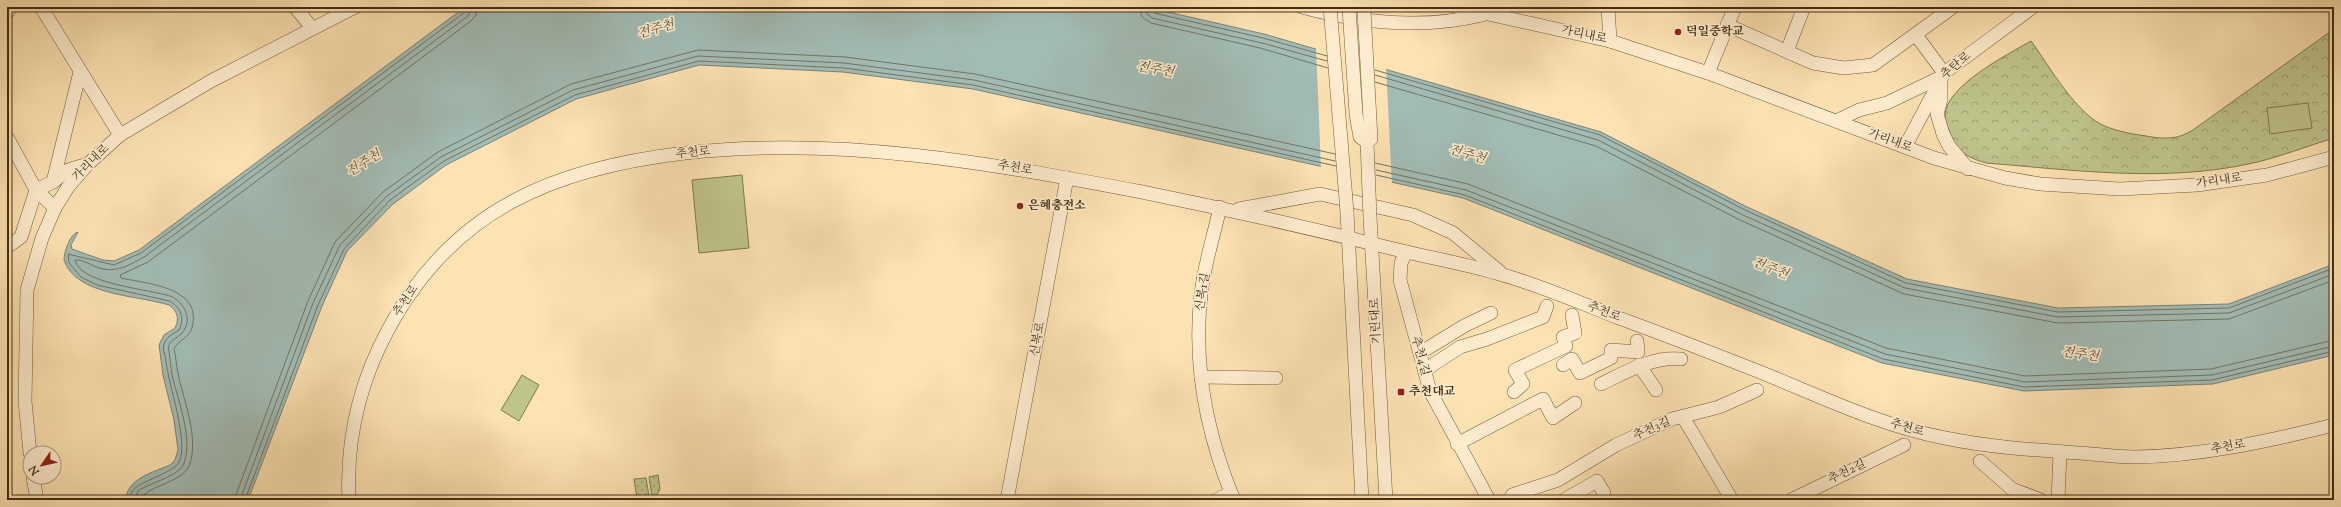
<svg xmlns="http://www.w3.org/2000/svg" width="2341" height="507" font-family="'Sorts Mill Goudy','Noto Serif KR',serif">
<defs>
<pattern id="grass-dots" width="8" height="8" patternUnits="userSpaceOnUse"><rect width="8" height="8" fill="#bfc38c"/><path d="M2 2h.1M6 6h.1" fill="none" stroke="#9d9f71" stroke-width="1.8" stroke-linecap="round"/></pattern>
<pattern id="forest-crowns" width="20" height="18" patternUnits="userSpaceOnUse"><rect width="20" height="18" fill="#bfc38c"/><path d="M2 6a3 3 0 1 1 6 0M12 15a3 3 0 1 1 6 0" fill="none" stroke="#9d9f71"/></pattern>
</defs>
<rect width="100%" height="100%" fill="#fde2b3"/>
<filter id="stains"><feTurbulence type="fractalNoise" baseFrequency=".005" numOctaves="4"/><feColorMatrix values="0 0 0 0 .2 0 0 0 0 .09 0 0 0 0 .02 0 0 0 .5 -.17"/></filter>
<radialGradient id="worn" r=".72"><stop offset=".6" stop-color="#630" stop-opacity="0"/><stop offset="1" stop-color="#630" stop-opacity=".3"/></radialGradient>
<!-- grass -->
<g fill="url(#grass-dots)" stroke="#817850">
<polygon points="658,475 660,489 657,495 652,496 649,477"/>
<polygon points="646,478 649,496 637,498 634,479"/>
</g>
<!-- forest -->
<path fill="url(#forest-crowns)" stroke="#817850" d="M2334 29V138C2307 146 2280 157 2253 163 2165 183 2074 170 1986 163 1966 157 1955 151 1949 131 1947 126 1945 120 1945 116 1945 86 2007 55 2031 41 2050 67 2077 116 2107 127 2120 132 2133 134 2146 136 2164 139 2177 140 2193 130Z"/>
<!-- pitch -->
<g fill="#bfc38c" stroke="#817850">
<polygon points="2308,103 2312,128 2270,134 2267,108"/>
<polygon points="742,175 749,248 699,253 692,180"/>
<polygon points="522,375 539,385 519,421 501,410"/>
</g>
<!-- water -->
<path fill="#a2bcb5" stroke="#7c8274" d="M465 7H1146L1264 34 1601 132 1747 207 1907 279 2058 308 2229 304 2334 264V355L2213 384 2024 391 1882 363 1463 198 973 89 843 72 699 65 576 99 446 165 393 204 347 251 322 306 248 500H126C126 479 154 472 170 465L175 460 178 450 174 420 163 375 159 345 164 335 175 328C180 318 177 311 169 305 138 295 76 296 64 260 64 252 70 234 78 232L71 245 72 249 103 260 114 261 139 250Z"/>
<!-- pier -->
<polygon fill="#fde2b3" points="1316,47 1386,67 1392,185 1321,169"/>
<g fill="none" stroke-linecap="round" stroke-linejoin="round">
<!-- shore -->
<g stroke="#727464" stroke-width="1">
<polyline points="1139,7 1142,17 1151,23 1260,48 1328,68"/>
<polyline points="1145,7 1147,14 1152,18 1262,43 1327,61"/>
<polyline points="1150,7 1154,13 1263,38 1327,56"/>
<polyline points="1375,70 1600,135 1745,210 1906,283 2058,312 2229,308 2334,268"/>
<polyline points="1375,75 1598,140 1743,215 1905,288 2058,317 2229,313 2334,274"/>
<polyline points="1375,82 1596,146 1740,220 1904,294 2058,323 2229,319 2334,280"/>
<polyline points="1375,163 1468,184 1886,348 2025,376 2211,369 2334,340"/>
<polyline points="1376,170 1466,190 1885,354 2025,382 2212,375 2334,346"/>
<polyline points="1376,175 1465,195 1883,359 2024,387 2212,380 2334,351"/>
<path d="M130 500 131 493 135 488C145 480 174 472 179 462 189 442 169 386 166 362 166 356 162 350 164 344 166 337 173 334 179 330 185 318 181 308 170 301L97 285 81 277 69 263 68 254 114 265 141 253 465 12 467 7"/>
<path d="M135 500 138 491C149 483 180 476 184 463 193 438 178 400 172 375 171 368 170 359 169 351 166 341 177 339 182 333 193 320 185 305 173 297 152 289 80 285 75 260 83 259 92 266 99 268 116 273 130 265 144 257L468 16 472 7"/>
<path d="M141 500C142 487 182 483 189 466 200 438 183 400 178 373 176 364 176 357 174 349 178 340 189 338 192 328 203 287 148 284 121 278L120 275 148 262 471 21 476 15 478 7"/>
<polyline points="234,500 308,301 335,242 383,192 438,152 571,84 698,50 845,57 975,74 1335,154"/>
<polyline points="240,500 313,303 340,245 387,196 441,157 573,90 698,56 844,63 974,80 1335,161"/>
<polyline points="245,500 318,305 344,249 390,200 444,161 575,95 699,61 844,68 973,85 1336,166"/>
</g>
<!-- minor casing -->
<g stroke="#725a3b" stroke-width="14">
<g id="minor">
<polyline points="41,7 120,135"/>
<polyline points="295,7 312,28"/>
<path d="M1302 7C1360 23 1424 29 1482 15"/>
<polyline points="1457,7 1610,41 1708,73 1934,158 2005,178 2040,184 2120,189 2197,185 2267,175 2334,157"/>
<polyline points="1608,7 1610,41"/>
<polyline points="7,13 11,7"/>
<polyline points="1727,25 1813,63 1844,68 1873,65 1953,7"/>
<polyline points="1916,35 1944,73"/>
<polyline points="1787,51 1804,7"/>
<polyline points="1708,73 1735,7"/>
<polyline points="1836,121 1859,110 1887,103 1941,77 1941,99 1937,114 1943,134 1949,146 1968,169"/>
<polyline points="7,137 36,190 55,208"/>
<polyline points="1905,147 1944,73 2033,7"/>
<polyline points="53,182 80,72"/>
<path d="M1220 207C1214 236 1204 265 1201 294 1193 364 1207 435 1234 500"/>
<polyline points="1239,209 1320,194 1413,215 1453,233 1500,272"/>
<polyline points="1347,212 1362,500"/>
<polyline points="1370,217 1386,500"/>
<polyline points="7,247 21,237 36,190 53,182 68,170 88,164"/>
<polyline points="1406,252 1401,263 1400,280 1430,391 1489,500"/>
<polyline points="1420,353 1464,326 1491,313"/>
<polyline points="1563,365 1572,359 1580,373 1611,358 1611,350 1638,352 1637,341"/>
<polyline points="1639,365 1656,390"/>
<polyline points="1425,370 1460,347 1487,339 1543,317 1547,306"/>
<polyline points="1201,377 1276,378"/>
<path d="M1601 384C1626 372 1652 356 1681 359"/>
<polyline points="1514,392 1523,384 1515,370 1566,346 1563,337 1575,333 1572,315"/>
<polyline points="1683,417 1732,500"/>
<polyline points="1457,444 1543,399 1553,418 1575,403"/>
<polyline points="30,453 25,401 27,290 42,238 55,208 68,187 88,164 120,135 211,81 355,7"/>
<polyline points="1980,461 2012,489 2041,500"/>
<polyline points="33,477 37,500"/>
<path d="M349 500C346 440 360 381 389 328 454 208 556 168 685 153 840 136 990 163 1142 192 1226 209 1310 228 1394 249 1430 258 1467 264 1503 275 1542 286 1581 303 1619 318 1668 336 1717 355 1765 374 1824 398 1882 426 1945 438 1988 447 2034 450 2079 453 2097 454 2116 457 2135 457 2202 456 2269 441 2334 425"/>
<polyline points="1007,500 1067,178"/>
<polyline points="1216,500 1231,493"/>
<polyline points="1510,500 1512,495 1558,480 1616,445 1672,419 1719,407 1757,390"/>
<polyline points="1564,500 1597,481 1604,493"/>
<polyline points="1791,500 1904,445"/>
<polyline points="2058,500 2060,452"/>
</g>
</g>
<!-- minor -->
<use href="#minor" stroke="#feecce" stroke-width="13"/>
<!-- minor-bridge casing -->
<g stroke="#725a3b" stroke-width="14" stroke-linecap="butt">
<g id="minor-bridge">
<polyline points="1330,7 1347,212"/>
<polyline points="1349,8 1356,114 1360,137 1367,142"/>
<polyline points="1364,10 1371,139 1367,142 1370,217"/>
</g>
</g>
<!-- minor-bridge -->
<use href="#minor-bridge" stroke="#feecce" stroke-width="13"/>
</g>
<!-- markers -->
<g fill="#8f2418" stroke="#feecce" stroke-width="1.5">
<circle cx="1678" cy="32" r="4"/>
<circle cx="1020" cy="206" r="4"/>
<rect x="1397" y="388" width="8" height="8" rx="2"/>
</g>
<g text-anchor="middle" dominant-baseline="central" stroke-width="3.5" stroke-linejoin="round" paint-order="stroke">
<!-- poi labels -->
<g font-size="12" font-weight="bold" fill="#432c13" stroke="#feecce" text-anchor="start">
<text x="1686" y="32">덕일중학교</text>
<text x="1028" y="206">은혜충전소</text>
<text x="1409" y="392">추천대교</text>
</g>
<!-- street labels -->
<g font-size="12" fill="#432c13" stroke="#feecce">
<text transform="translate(1584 35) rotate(12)">가리내로</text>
<text transform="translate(1956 66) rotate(-40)">추탄로</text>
<text transform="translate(1890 141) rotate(20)">가리내로</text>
<text transform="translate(693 153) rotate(-6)">추천로</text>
<text transform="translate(91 163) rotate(-45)">가리내로</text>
<text transform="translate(1015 168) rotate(10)">추천로</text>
<text transform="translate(2219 181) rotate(-8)">가리내로</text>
<text transform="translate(1203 292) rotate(-81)">신복1길</text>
<text transform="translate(406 301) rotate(-56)">추천로</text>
<text transform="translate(1604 312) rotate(21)">추천로</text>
<text transform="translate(1376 321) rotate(-93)">기린대로</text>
<text transform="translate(1038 339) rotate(-79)">신복로</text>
<text transform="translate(1420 356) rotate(74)">추천4길</text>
<text transform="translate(1907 428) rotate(16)">추천로</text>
<text transform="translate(1652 429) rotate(-24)">추천3길</text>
<text transform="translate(2228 447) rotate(-10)">추천로</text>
<text transform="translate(1847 472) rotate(-26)">추천2길</text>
</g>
<!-- water labels -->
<g font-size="13" font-style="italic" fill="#5b503c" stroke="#feecce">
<text transform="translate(656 30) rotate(-16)">전주천</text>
<text transform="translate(1155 70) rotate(10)">전주천</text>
<text transform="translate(1467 155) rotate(16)">전주천</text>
<text transform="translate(364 164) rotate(-32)">전주천</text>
<text transform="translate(1770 269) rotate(21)">전주천</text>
<text transform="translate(2080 355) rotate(8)">전주천</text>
</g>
</g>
<!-- margin -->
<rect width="2341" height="507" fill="none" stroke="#fde2b3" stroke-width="24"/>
<rect x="8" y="8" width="2325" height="491" fill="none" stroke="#432c13" stroke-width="2"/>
<rect x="12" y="12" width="2317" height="483" fill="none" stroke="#432c13"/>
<!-- north arrow -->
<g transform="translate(42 465) rotate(236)"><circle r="19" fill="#feecce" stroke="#b39f83"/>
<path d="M0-3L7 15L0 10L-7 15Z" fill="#8f2418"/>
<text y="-6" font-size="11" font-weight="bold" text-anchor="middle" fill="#432c13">N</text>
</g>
<rect width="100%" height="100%" filter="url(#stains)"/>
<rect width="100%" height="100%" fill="url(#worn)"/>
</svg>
